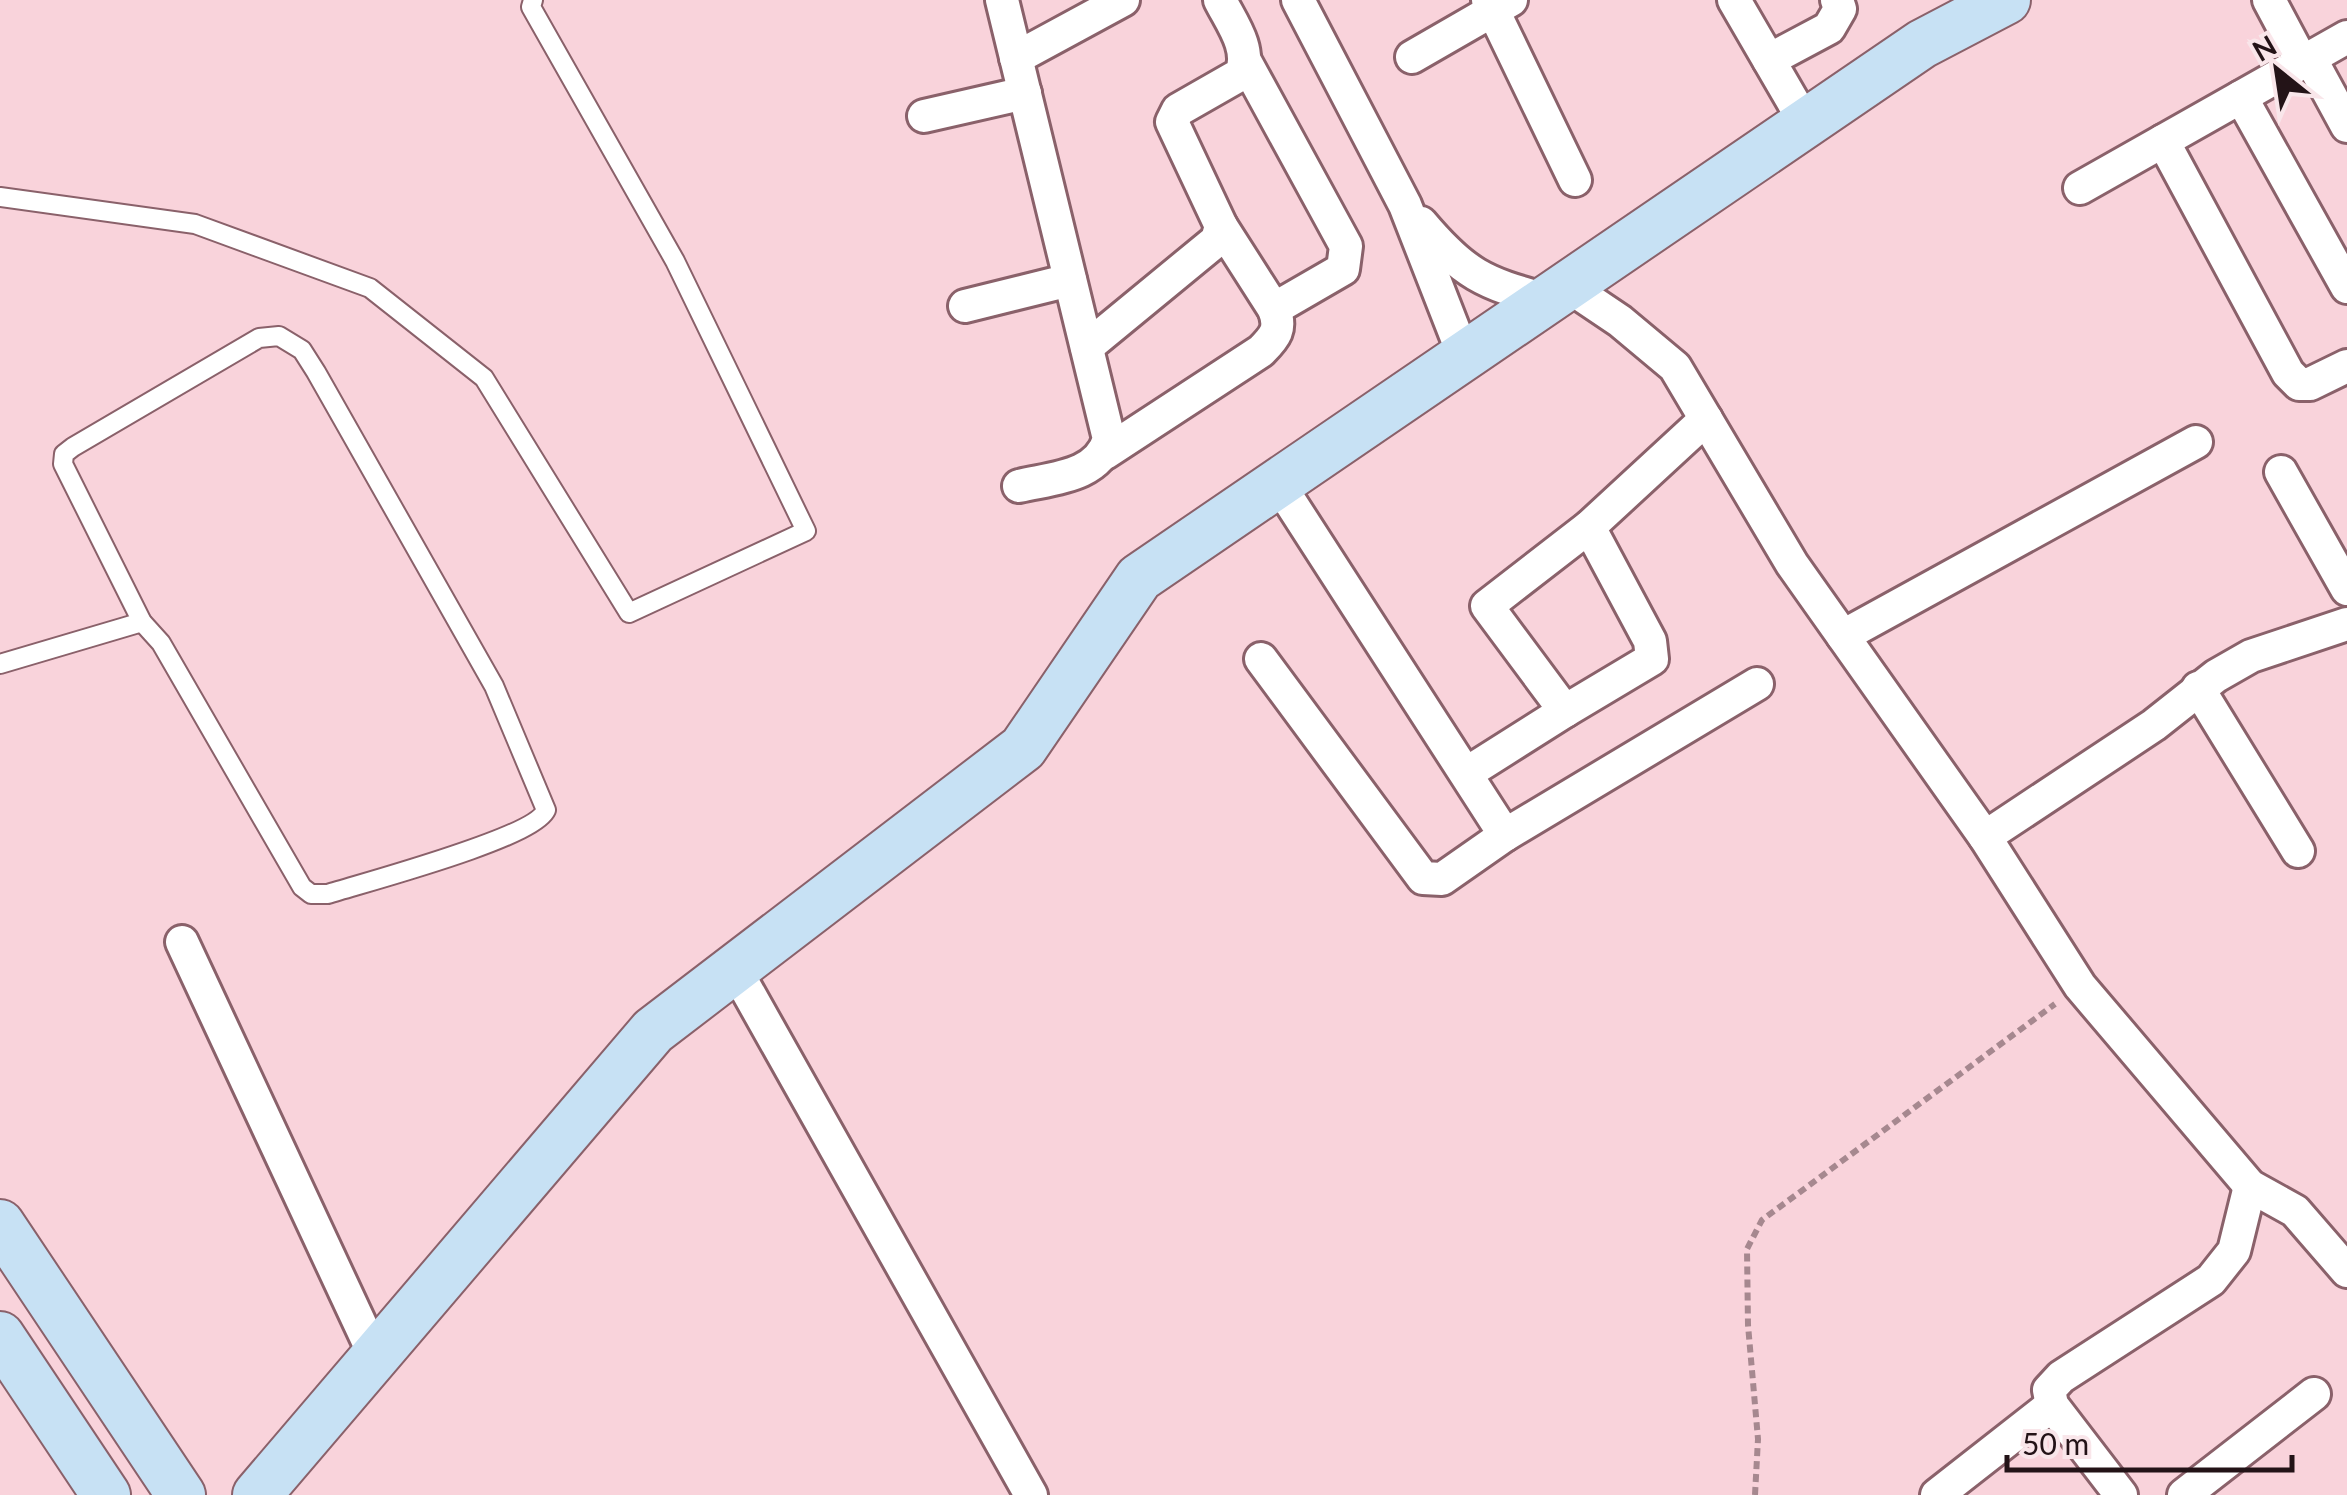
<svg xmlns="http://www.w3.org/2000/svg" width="2347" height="1495" font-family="Lato,sans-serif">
<rect width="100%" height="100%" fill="#f9d3db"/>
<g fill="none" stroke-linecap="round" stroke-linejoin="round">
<!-- lane casing -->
<g stroke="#8a616a" stroke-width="22">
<g id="lane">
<polyline points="0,197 195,224 370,288 484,378 629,613 806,531 675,261 531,7 533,0"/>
<path d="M279 336 302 350 316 372 494 686 546 810C534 838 366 882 328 894H311L302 887 161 643 142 622 63 464 64 454 73 447 259 338Z"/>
<polyline points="0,664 142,622"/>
</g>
</g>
<!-- street casing -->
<g stroke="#8a616a" stroke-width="38">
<g id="street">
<path d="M1002 0 1109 439C1098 477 1053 478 1019 486"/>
<polyline points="1298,0 1405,205 1464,356"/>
<polyline points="1488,0 1575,180"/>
<polyline points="1734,0 1806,124"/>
<polyline points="2269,0 2302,62"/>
<polyline points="1412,57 1511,0"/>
<polyline points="1016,58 1123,0"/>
<polyline points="2310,58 2347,126"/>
<polyline points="1769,60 1829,28 1840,9 1837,0"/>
<polyline points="1246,63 1346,246 1343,269 1274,309"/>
<polyline points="2241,97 2347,287"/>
<polyline points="924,116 1025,93"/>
<polyline points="2163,141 2288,373 2299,384 2310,384 2347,366"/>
<polyline points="2080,188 2347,37"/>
<path d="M1421 223C1464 274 1483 283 1547 300"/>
<polyline points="1568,286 1620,321 1675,367 1792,564 1985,837 2080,986 2250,1186 2295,1211 2347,1271"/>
<polyline points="965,306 1070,280"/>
<path d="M1087 347 1217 240 1221 226 1172 122 1178 110 1241 74C1252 49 1231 22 1220 0"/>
<path d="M1105 453 1261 351C1275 337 1282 329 1274 309L1221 226"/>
<polyline points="2281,472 2347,589"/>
<polyline points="1843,636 2196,442"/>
<polyline points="1261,659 1423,878 1442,879 1505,835 1278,483"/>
<polyline points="2198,688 2298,851"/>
<polyline points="1565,711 1652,659 1650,641 1589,527"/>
<polyline points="1467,773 1565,711 1487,606 1589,527 1706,419"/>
<polyline points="1505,835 1757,684"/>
<polyline points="1985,837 2154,725 2216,676 2251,656 2347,624"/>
<polyline points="182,942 375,1356"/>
<polyline points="735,969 1031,1495"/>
<polyline points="1937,1495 2052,1405"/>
<polyline points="2121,1495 2052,1405 2049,1390 2061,1377 2211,1280 2234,1251 2250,1186"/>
<polyline points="2184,1495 2314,1394"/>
</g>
</g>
<!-- secondary casing -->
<g stroke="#8a616a" stroke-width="52">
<g id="secondary">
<polyline points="0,1224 181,1495"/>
<polyline points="0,1336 106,1495"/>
<polyline points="257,1495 653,1031 1023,748 1139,578 1922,44 2006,0"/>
</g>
</g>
<!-- path -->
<polyline stroke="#a6888f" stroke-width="6" stroke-dasharray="8 5" stroke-linecap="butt" points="1755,1495 1758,1439 1748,1325 1747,1249 1762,1220 2055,1004"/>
<!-- lane -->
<use href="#lane" stroke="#fff" stroke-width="18"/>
<!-- street -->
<use href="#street" stroke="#fff" stroke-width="32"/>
<!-- secondary -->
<use href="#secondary" stroke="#c7e1f4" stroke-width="48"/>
</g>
<!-- north arrow -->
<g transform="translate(2277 70) rotate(330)" stroke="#f9e6ea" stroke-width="8" paint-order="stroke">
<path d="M0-8L18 38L0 25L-18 38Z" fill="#231317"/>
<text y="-15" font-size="28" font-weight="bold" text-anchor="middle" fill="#231317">N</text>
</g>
<!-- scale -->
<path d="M2007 1455v15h285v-15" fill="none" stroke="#231317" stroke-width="5"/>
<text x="2022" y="1455" font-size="30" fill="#231317" stroke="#f9e6ea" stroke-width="8" paint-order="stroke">50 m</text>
</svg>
